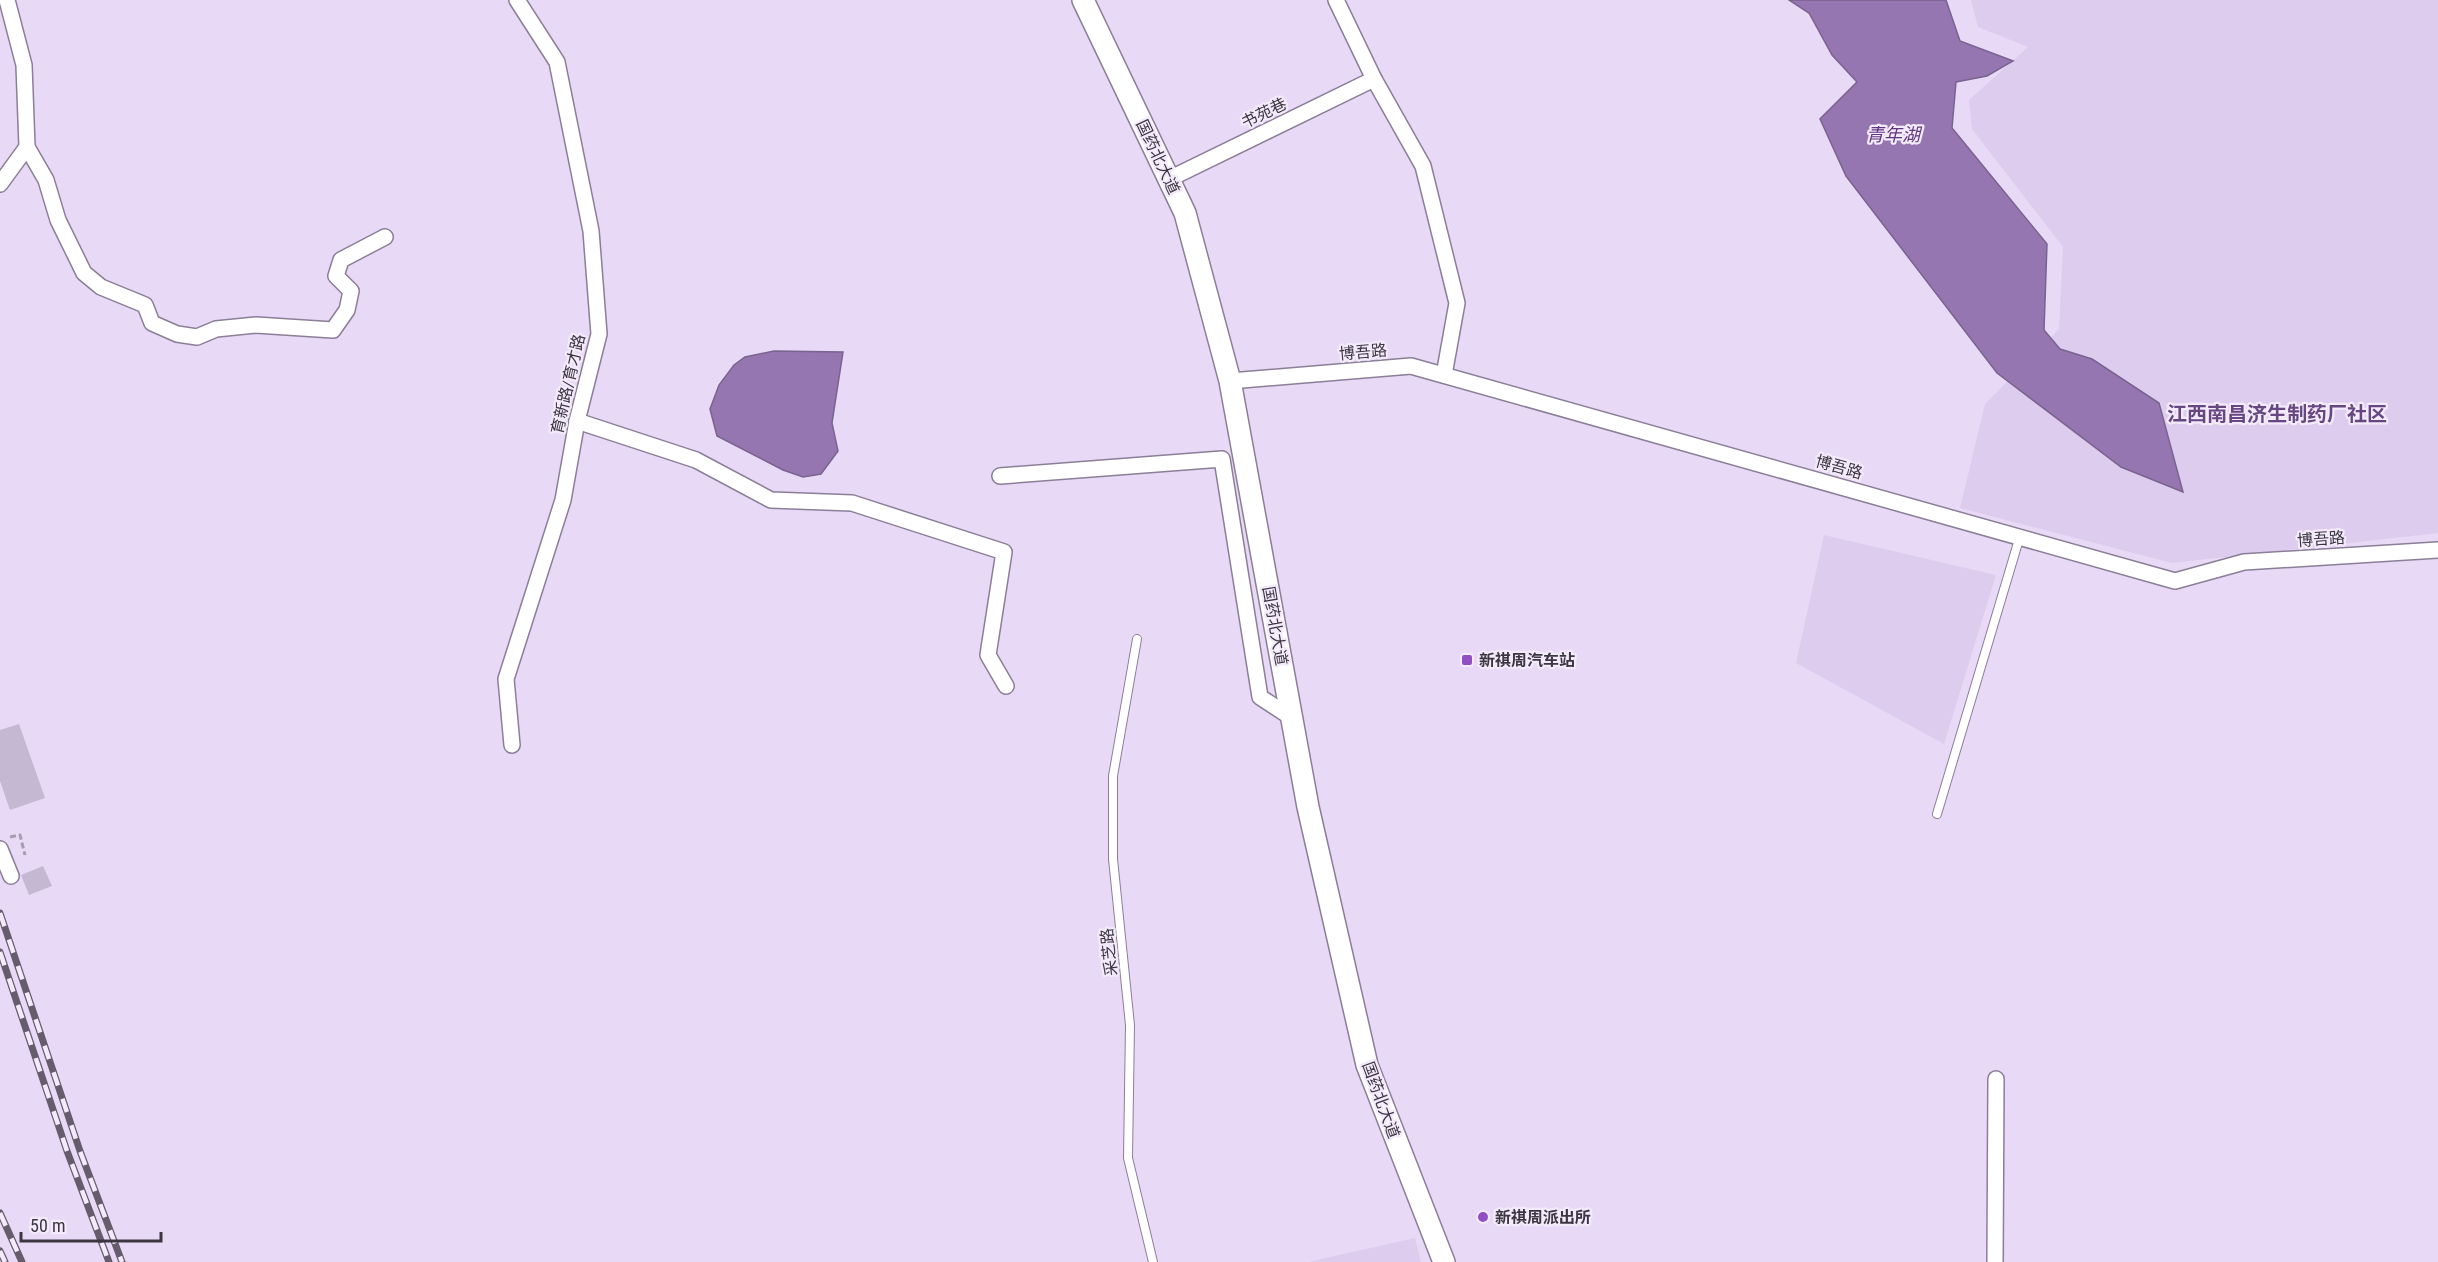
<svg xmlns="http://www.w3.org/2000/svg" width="2438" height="1262" font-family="'Roboto Condensed','Noto Sans SC',sans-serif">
<rect width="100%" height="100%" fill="#e8daf6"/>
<!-- built -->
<g fill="#deccef">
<polygon points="1971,0 2438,0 2438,533 2172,563 1960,508 1985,404 2059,329 2063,247 1972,129 1969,100 2028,47 1978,27"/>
<polygon points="1824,535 1996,575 1944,744 1796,663"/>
<polygon points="1415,1238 1421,1262 1308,1262"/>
</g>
<!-- water -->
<g fill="#9576b0" stroke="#7a638f" stroke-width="1.5">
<polygon points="1789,0 1946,0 1960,41 2013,61 1987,76 1956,82 1952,128 2047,244 2044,330 2060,349 2092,359 2159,403 2183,492 2121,467 1997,373 1846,176 1820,119 1857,82 1832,55 1809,13"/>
<polygon points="774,351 843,352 832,423 838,451 821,474 803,477 783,470 717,436 710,409 719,385 734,365 745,357"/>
</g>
<!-- building -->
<g fill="#c5b8d3">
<polygon points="19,724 45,798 10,810 0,781 0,730"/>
<polygon points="43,866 52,886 29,895 21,875"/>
</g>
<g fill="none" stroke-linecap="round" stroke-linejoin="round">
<!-- lane casing -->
<g stroke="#8b7e97" stroke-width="10">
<g id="lane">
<polyline points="1137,639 1113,776 1113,859 1130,1025 1128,1158 1153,1262"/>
<polyline points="1937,814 2020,536"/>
</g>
</g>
<!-- street casing -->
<g stroke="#8b7e97" stroke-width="18">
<g id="street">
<polyline points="1336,0 1374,79 1423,166 1457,303 1444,375"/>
<polyline points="27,147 46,180 58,220 84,273 101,287 145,305 152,323 177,334 197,337 216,329 256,325 333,330 347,310 351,291 336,276 341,260 385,237"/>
<polyline points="1169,179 1374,79"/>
<polyline points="0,184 27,147 24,65 7,0"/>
<polyline points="1230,381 1411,366 2175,581 2244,562 2438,550"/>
<polyline points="577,421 696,460 771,500 852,503 1004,552 988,655 1006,686"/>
<polyline points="1000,476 1222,459 1260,697 1292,718"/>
<polyline points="512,745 506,679 563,500 577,421 599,334 591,231 557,62 517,0"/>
<polyline points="0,849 11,876"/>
<polyline points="1995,1262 1996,1079"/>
</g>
</g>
<!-- secondary casing -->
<g stroke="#8b7e97" stroke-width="24">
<polyline id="secondary" points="1083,0 1185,213 1230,381 1308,807 1367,1065 1444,1262"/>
</g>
<!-- path -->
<polyline stroke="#a69bb0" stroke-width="3" stroke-dasharray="6 3" stroke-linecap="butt" points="10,837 20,835 25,855"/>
<!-- lane -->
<use href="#lane" stroke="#fff" stroke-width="8"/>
<!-- street -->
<use href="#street" stroke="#fff" stroke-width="15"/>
<!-- secondary -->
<use href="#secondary" stroke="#fff" stroke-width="21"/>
<!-- rail casing -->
<g stroke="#655d6c" stroke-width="7">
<g id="rail">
<polyline points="0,913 80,1151 122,1262"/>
<polyline points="0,952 67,1151 109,1262"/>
<polyline points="0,1213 22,1262"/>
<polyline points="0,1251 5,1262"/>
</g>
</g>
<!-- rail -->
<use href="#rail" stroke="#f3eafb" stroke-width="4.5" stroke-dasharray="14" stroke-linecap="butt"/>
</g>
<!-- markers -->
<g fill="#924fc3" stroke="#f3eafb" stroke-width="2">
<rect x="1461" y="654" width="12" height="12" rx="3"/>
<circle cx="1483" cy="1217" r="6"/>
</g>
<g text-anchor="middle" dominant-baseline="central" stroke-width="4.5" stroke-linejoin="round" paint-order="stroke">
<!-- street labels -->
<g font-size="16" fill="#3c3641" stroke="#f3eafb">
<text transform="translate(1264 113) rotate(-26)">书苑巷</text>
<text transform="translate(1158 157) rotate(65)">国药北大道</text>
<text transform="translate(1363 352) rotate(-5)">博吾路</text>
<text transform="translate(568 384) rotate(-77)">育新路/育才路</text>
<text transform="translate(1839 467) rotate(16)">博吾路</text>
<text transform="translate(2321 539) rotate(-4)">博吾路</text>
<text transform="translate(1275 626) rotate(80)">国药北大道</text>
<text transform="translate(1109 952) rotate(-96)">采芝路</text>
<text transform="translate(1381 1100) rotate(70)">国药北大道</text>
</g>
<!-- poi labels -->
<g font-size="16" font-weight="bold" fill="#3c3641" stroke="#f3eafb" text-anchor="start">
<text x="1479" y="660">新祺周汽车站</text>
<text x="1495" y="1217">新祺周派出所</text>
</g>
<!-- water labels -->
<g font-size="18" font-style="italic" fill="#603680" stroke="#f3eafb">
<text x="1893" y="134">青年湖</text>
</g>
<!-- quarter labels -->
<g font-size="20" font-weight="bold" fill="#674782" stroke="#f3eafb">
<text x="2277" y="414">江西南昌济生制药厂社区</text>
</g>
</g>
<!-- scale -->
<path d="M21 1232v9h140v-9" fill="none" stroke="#3c3641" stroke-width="3"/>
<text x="30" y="1232" font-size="18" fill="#3c3641" stroke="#f3eafb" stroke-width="4.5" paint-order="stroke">50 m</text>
</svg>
